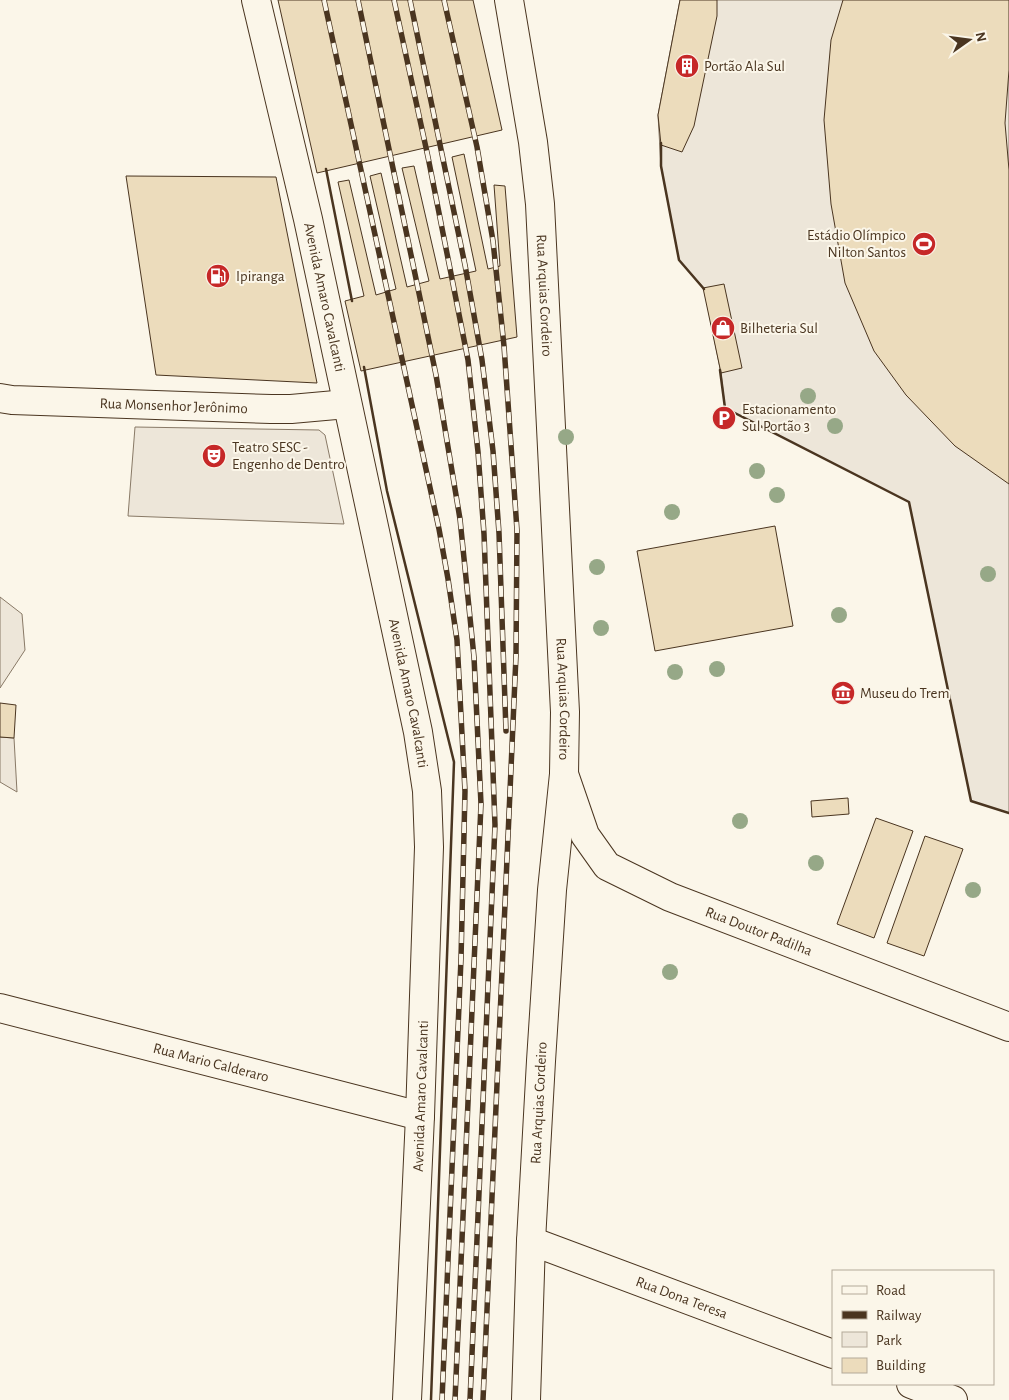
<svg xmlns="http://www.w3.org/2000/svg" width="1009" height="1400" font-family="'Alegreya Sans',sans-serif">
<rect width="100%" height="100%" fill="#fbf6e9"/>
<!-- green -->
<g fill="#ede6d9" stroke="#887966">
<polygon points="680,0 1009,0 1009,813 971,801 909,502 725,408 721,373 704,288 679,260 661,167 658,115"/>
<polygon points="135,427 319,430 325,435 344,524 128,516"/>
<polygon points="0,597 22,614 25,650 0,688"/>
<polygon points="0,737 14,738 17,792 0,782"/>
</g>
<!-- building -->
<g fill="#ecdcbc" stroke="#4a3520">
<polygon points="278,0 473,0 502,130 317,173"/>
<polygon points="680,0 717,0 717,16 694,126 682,152 661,145 658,115"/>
<polygon points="843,0 1009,0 1009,70 1005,123 1009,170 1009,484 955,446 906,395 874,351 845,283 831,204 824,120 831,40"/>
<polygon points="464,154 488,269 500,266 494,185 505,186 517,337 361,371 345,301 364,296 338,182 349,180 376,295 396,289 370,176 381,173 407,287 429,281 402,168 414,166 440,279 476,271 452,157"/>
<polygon points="126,176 276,177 317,383 156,375"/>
<polygon points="724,284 742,368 721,373 703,288"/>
<polygon points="775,526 793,626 655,651 637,551"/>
<polygon points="0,703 16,705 14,738 0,737"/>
<polygon points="848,798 849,814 812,817 811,801"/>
<polygon points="876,818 913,831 874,938 837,924"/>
<polygon points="925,836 963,849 924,956 887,943"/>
</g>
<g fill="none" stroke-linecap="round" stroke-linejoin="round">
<!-- minor casing -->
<g stroke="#4a3520" stroke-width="30">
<g id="minor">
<path id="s1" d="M564 774 585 835 607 866 670 897 1009 1027"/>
<path id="s2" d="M0 1008 420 1116"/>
<path id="s3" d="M531 1241 833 1354"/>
<polyline points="911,1384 953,1400"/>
</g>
</g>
<!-- major casing -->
<g stroke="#4a3520" stroke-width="30">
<g id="major">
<path id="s4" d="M256 0 308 219 418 732 427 791 429 847 420 1116 407 1400"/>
<path id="s5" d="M509 0 533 142 540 204 565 712 564 774 552 890 541 1061 531 1241 526 1400"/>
<path id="s6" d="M0 398 12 400 271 409H291L347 404"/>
</g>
</g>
<!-- minor -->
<use href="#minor" stroke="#fbf6e9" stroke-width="28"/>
<!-- major -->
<use href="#major" stroke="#fbf6e9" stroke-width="28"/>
<!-- rail casing -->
<g stroke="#4a3520" stroke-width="5.5">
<g id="rail">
<polyline points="324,0 439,529 448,579 457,640 465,791 461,959 442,1400"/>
<polyline points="358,0 436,375 460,519 474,657 481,804 455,1400"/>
<polyline points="394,0 428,157 468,360 478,452 484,534 495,825 470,1400"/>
<polyline points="410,0 465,265 482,360 493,451 499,533 506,731"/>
<polyline points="444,0 477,147 493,241 504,346 517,530 516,656 483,1400"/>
</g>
</g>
<!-- rail -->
<use href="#rail" stroke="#fbf6e9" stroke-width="4" stroke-dasharray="11" stroke-linecap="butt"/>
<!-- wall -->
<g stroke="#4a3520" stroke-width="2.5">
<polyline points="661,143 661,166 679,260 704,289"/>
<polyline points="326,169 352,301"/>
<polyline points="364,367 387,491 454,762 431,1400"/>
<polyline points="720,370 725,408 909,502 971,801 1009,813"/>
</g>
</g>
<!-- trees -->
<g fill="#96a887">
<circle cx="808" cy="396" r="8"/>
<circle cx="835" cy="426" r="8"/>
<circle cx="566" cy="437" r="8"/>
<circle cx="757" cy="471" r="8"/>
<circle cx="777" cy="495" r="8"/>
<circle cx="672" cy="512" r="8"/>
<circle cx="597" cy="567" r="8"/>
<circle cx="988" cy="574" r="8"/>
<circle cx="839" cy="615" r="8"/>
<circle cx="601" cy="628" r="8"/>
<circle cx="717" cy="669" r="8"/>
<circle cx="675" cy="672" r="8"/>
<circle cx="740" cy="821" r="8"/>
<circle cx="816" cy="863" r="8"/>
<circle cx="973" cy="890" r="8"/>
<circle cx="670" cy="972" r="8"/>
</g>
<!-- icons -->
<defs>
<g id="building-disc" transform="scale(1.25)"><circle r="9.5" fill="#c62828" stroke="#fbf6e9"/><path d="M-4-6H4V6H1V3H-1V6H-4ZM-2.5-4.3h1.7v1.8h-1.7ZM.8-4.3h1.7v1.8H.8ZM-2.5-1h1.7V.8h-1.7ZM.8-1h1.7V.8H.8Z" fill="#fff"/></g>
<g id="stadium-disc" transform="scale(1.25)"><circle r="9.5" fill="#c62828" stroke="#fbf6e9"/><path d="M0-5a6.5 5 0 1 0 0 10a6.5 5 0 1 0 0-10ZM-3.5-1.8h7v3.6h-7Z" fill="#fff"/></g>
<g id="fuel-disc" transform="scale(1.25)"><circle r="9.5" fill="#c62828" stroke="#fbf6e9"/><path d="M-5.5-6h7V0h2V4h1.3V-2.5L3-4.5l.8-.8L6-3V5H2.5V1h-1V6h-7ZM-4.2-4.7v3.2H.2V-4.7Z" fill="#fff"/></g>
<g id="shop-disc" transform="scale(1.25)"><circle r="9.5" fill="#c62828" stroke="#fbf6e9"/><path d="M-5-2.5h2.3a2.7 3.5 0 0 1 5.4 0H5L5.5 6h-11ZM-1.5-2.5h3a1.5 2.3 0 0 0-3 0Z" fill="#fff"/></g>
<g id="parking-disc" transform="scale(1.25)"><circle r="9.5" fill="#c62828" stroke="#fbf6e9"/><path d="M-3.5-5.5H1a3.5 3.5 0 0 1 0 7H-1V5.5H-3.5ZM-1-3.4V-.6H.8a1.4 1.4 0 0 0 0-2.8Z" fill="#fff"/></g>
<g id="theatre-disc" transform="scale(1.25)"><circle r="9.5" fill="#c62828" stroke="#fbf6e9"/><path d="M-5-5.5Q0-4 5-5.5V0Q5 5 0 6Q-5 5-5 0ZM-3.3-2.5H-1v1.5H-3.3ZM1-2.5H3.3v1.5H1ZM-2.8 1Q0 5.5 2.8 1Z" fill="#fff"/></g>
<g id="museum-disc" transform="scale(1.25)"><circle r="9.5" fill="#c62828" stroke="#fbf6e9"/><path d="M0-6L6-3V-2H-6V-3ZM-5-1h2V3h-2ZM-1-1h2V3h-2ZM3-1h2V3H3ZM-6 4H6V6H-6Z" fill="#fff"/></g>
</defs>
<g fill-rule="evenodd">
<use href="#building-disc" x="687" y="66"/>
<use href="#stadium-disc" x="924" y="244"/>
<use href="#fuel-disc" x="218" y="276"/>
<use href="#shop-disc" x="723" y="328"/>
<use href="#parking-disc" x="724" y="418"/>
<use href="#theatre-disc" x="214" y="456"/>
<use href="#museum-disc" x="843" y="693"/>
</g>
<g text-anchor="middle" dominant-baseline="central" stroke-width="4" stroke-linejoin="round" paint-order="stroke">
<!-- poi labels -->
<g font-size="15" fill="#4a3520" stroke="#fbf6e9" text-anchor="start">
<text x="704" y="66">Portão Ala Sul</text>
<text x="906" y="235" text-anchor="end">Estádio Olímpico<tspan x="906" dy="17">Nilton Santos</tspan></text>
<text x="236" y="276">Ipiranga</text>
<text x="740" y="328">Bilheteria Sul</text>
<text x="742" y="409">Estacionamento<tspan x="742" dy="17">Sul Portão 3</tspan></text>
<text x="232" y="447">Teatro SESC -<tspan x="232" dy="17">Engenho de Dentro</tspan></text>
<text x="860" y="693">Museu do Trem</text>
</g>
<!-- street labels -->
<g font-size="15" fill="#4a3520" stroke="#fbf6e9">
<text stroke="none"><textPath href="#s5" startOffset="298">Rua Arquias Cordeiro</textPath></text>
<text stroke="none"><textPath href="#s4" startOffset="305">Avenida Amaro Cavalcanti</textPath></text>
<text stroke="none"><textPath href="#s6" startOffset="174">Rua Monsenhor Jerônimo</textPath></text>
<text stroke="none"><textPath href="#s4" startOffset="710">Avenida Amaro Cavalcanti</textPath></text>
<text stroke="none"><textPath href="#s5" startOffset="702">Rua Arquias Cordeiro</textPath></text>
<text stroke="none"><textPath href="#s1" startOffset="268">Rua Doutor Padilha</textPath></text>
<text stroke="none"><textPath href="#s2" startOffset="218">Rua Mario Calderaro</textPath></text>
<text transform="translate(421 1096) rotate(-88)">Avenida Amaro Cavalcanti</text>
<text transform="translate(539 1103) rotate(-87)">Rua Arquias Cordeiro</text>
<text stroke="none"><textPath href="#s3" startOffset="161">Rua Dona Teresa</textPath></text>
</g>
</g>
<!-- legend -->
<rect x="832" y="1270" width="162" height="115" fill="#fbf6e9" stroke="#b4a999"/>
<rect x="842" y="1286" width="25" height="8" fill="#fbf6e9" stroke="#b4a999"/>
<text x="876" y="1295" font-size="15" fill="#4a3520">Road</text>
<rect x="842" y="1311" width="25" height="8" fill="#4a3520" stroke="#b4a999"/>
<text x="876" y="1320" font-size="15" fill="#4a3520">Railway</text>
<rect x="842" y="1332" width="25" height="15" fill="#ede6d9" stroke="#b4a999"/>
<text x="876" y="1345" font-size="15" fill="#4a3520">Park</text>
<rect x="842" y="1358" width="25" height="15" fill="#ecdcbc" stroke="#b4a999"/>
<text x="876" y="1370" font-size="15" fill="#4a3520">Building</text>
<!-- north arrow -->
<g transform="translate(969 40) rotate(76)" stroke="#fbf6e9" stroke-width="4" paint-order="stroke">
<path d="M0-4L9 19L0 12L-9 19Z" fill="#4a3520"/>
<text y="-8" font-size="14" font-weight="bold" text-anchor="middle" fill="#4a3520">N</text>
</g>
</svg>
